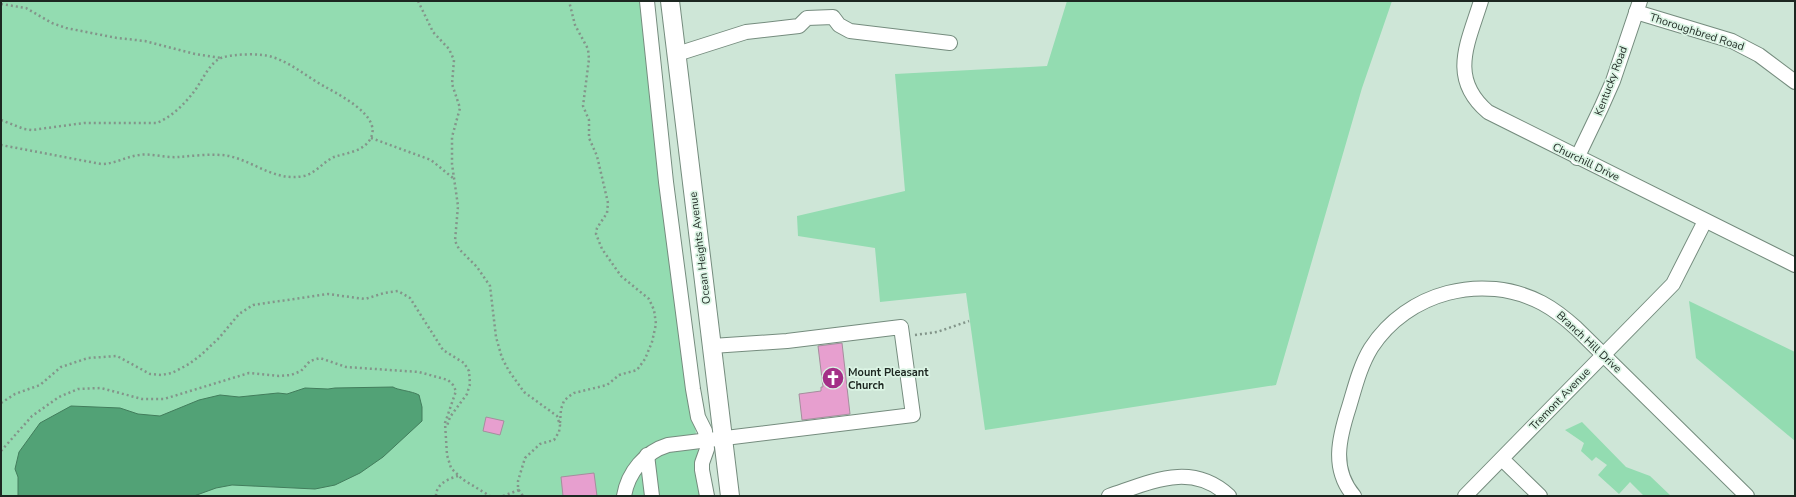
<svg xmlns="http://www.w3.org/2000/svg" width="1796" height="497" font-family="'Nunito Sans',sans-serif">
<rect width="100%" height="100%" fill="#cee6d7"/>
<!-- green -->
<g fill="#93dcb1">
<polygon points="1,1 647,1 703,496 1,496"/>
<polygon points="1067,1 1392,1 1362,88 1276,385 985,430 966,293 880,302 875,248 798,236 797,216 905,191 895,74 1047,66"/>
<polygon points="1689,301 1795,352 1795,441 1696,358"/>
<polygon points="1582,422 1626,467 1650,476 1671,496 1644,496 1630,482 1619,494 1598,475 1607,465 1596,457 1592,461 1581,451 1584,443 1565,430"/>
</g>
<!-- water -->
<path fill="#52a276" stroke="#427d5c" d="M393 387C397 390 412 391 419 395L422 407V421L383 457 360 473 335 485 315 489 232 485 216 488 194 496H18V477L15 469 19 452 40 423 71 406 120 408 138 414 160 416 199 400 220 395 239 397 278 393 287 394 305 388 328 389 335 388Z"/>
<!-- building -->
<g fill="#e79fcf" stroke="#a58e9d">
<polygon points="842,343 850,414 802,420 799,394 821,391 821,387 823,387 818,346"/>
<polygon points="486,417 504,421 500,435 483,431"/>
<polygon points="594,473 597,496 563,496 561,477"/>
</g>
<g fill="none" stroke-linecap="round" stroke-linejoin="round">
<!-- minor casing -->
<g stroke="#758c7e" stroke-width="16">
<g id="minor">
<polyline points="647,1 666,182 693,389 698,417 705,431 707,449 702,463 702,470 707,496"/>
<path d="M1481 1C1468 43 1448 78 1488 112L1795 265"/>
<polyline points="1636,12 1732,41 1759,55 1795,82"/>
<polyline points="677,54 746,32 799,26 807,18 833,17 839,25 850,31 950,43"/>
<polyline points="1577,158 1601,108 1613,81 1640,1"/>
<polyline points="647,455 652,496"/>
<polyline points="1502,459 1540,496"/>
<path d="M624 496C628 472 645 452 668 445L913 415 901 327 787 341 712 346"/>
<path d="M1109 496C1151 482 1191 461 1229 496"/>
<path d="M1354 496C1331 469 1339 438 1349 407 1355 387 1360 366 1371 348 1407 292 1483 272 1542 303 1555 310 1565 318 1576 328L1747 496"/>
<polyline points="1465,496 1673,284 1705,221"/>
</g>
</g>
<!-- major casing -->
<g stroke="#758c7e" stroke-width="20">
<polyline id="major" points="670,1 730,496"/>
</g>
<!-- path -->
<g stroke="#83958a" stroke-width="2.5" stroke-dasharray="2 3" stroke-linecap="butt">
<polyline points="418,1 433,32 449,49 454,60 452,84 460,108 452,137 452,164 458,206 455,241 459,249 477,267 490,286 496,337 502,358 509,371 524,392 557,416 560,425 559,432 554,440 540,444 525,458 518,481 518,489 523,496"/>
<polyline points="1,4 26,8 52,23 66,28 117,38 145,41 195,54 222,58"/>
<path d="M1 120 24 129 32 130 84 123H156C171 118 184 104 193 93 202 82 210 60 224 57 236 54 261 53 272 57 289 62 302 73 317 82 332 92 387 115 369 141 361 152 346 153 334 157 323 162 316 173 304 176 276 182 255 162 229 156 213 153 194 156 178 157 165 158 151 153 139 155 125 157 115 164 101 164L1 145"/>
<polyline points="371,138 431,160 453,178"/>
<polyline points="915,335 937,332 969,321"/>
<polyline points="1,403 15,394 40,385 61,367 88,358 117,356 150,374 161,375 172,373 189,364 201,355 219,338 239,314 253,305 328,294 365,299 384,293 398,291 410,298 443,350 464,363 469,371 470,384 467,394 450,417 447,426"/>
<polyline points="560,423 561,409 564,401 568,397 574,393 607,385 619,375 637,370 645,359 652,342 656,324 654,310 649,299 621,276 602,249 596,234 597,228 607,213 608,203 597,156 589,138 589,120 583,106 589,59 588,49 575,25 569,1"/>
<polyline points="1,451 32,416 59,397 78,389 101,388 142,399 164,399 249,373 279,376 291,375 301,371 310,361 320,358 346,367 419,372 448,380 453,385 456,391 445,423 447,455 451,468 462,479 490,496"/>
<path d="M436 496C436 484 448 479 458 476"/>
<polyline points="503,496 519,490"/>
</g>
<!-- minor -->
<use href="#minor" stroke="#fff" stroke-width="14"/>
<!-- major -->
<use href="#major" stroke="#fff" stroke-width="18"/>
</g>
<!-- icons -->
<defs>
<g id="church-disc" transform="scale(1.15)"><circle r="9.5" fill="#a42f87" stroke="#dbf4e4"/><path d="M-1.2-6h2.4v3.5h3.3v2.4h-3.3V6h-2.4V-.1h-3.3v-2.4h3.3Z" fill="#fff"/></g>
</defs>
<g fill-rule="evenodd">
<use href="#church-disc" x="833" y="378"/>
</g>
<g text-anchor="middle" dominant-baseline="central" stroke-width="3.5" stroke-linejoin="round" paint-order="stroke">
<!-- street labels -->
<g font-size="11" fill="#1d2721" stroke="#dbf4e4">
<text transform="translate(1697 32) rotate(18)">Thoroughbred Road</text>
<text transform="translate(1611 81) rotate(-69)">Kentucky Road</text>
<text transform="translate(1586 162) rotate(26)">Churchill Drive</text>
<text transform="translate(700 248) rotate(-97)">Ocean Heights Avenue</text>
<text transform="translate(1589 342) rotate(43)">Branch Hill Drive</text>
<text transform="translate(1560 399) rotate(-46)">Tremont Avenue</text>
</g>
<!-- poi labels -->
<g font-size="11" font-weight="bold" fill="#1d2721" stroke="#dbf4e4" text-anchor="start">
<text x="848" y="372">Mount Pleasant<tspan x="848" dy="13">Church</tspan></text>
</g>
</g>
<!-- border -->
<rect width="1796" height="497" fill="none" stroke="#1d2721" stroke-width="4"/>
</svg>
